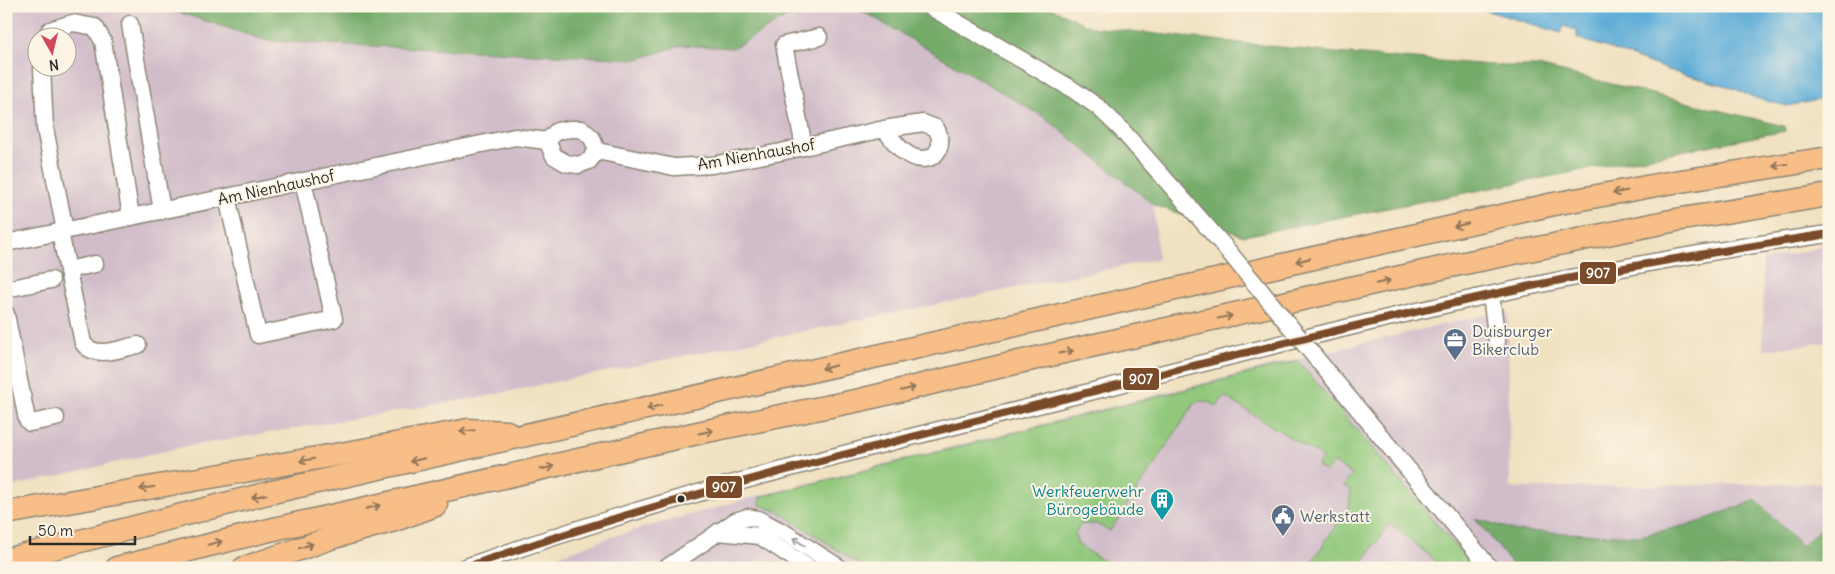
<svg xmlns="http://www.w3.org/2000/svg" width="1835" height="574" font-family="Delius,sans-serif">
<rect width="100%" height="100%" fill="#fcf5e5"/>
<filter id="ink" filterUnits="userSpaceOnUse"><feTurbulence type="fractalNoise" baseFrequency=".02" numOctaves="2"/><feDisplacementMap in="SourceGraphic" scale="10" xChannelSelector="R" yChannelSelector="G"/><feConvolveMatrix kernelMatrix="1 2 1 2 8 2 1 2 1" color-interpolation-filters="sRGB"/></filter>
<filter id="wash" filterUnits="userSpaceOnUse"><feTurbulence type="fractalNoise" baseFrequency=".0096" numOctaves="4" result="noise"/><feDisplacementMap in="SourceGraphic" scale="20" xChannelSelector="R" yChannelSelector="G"/><feGaussianBlur stdDeviation="1.12" result="paint"/><feColorMatrix in="noise" values="0 0 0 0 0 0 0 0 0 0 0 0 0 0 0 0 0 1.4 0 .05"/><feComposite in="paint" operator="in"/></filter>
<g filter="url(#wash)">
<rect width="100%" height="100%" fill="#f0e1c1"/>
<!-- industrial -->
<g fill="#d1bdca" fill-rule="evenodd">
<path d="M6 6H159L268 41 638 59 682 45 733 48 806 6H853L1044 117 1154 205 1158 259 482 397 178 448 6 488ZM38 38H68V68H38Z"/>
<polygon points="1829,245 1829,342 1763,350 1763,261"/>
<polygon points="1508,310 1510,488 1829,483 1829,521 1802,546 1696,523 1639,536 1517,531 1476,518 1515,568 1474,568 1298,361 761,505 780,512 865,568 524,568 614,536 754,497 1366,342"/>
<polygon points="1224,396 1324,458 1317,466 1326,472 1333,461 1352,474 1349,506 1310,565 1313,568 1111,568 1112,565 1078,545 1075,534 1081,524 1096,524 1109,531 1195,403"/>
<polygon points="1390,523 1444,568 1358,568"/>
</g>
<!-- green -->
<path fill="#91c87b" stroke="#5e7a53" d="M1298 361 1474 568H1444L1390 523 1358 568H1313L1310 565 1349 506 1351 490 1344 486 1352 474 1333 462 1326 472 1317 466 1323 458 1224 396 1217 407C1209 402 1204 399 1195 403L1110 531 1096 524H1081L1075 534 1078 545 1112 566 1111 568H1101L1093 562 1089 568H865L780 512 760 505V497Z"/>
<!-- forest -->
<g fill="#74ac6b" stroke="#506c4b">
<polygon points="159,6 806,6 733,48 682,45 638,59 268,41"/>
<polygon points="854,6 1047,6 1091,27 1336,53 1505,66 1538,66 1784,126 1785,131 1244,236 1154,205 1044,117"/>
<polygon points="1756,500 1802,546 1829,521 1829,568 1515,568 1475,518 1517,531 1639,536 1696,523"/>
</g>
<!-- water -->
<polygon fill="#5fadd8" stroke="#456c82" points="1467,6 1829,6 1829,98 1787,106 1755,98 1731,87 1674,72 1611,49 1577,38 1577,31 1564,26 1561,33 1488,11"/>
</g>
<g filter="url(#ink)">
<g fill="none" stroke-linecap="round" stroke-linejoin="round">
<!-- minor casing -->
<g stroke="#8e8676" stroke-width="19">
<g id="minor">
<polyline points="929,6 1072,89 1098,107 1120,128 1224,246"/>
<polyline points="130,24 162,211"/>
<polyline points="45,38 50,30 73,23 95,27 103,41 131,217"/>
<polyline points="42,68 45,128 65,231"/>
<polyline points="547,141 557,131 570,129 582,129 592,138 597,151"/>
<polyline points="804,147 784,45 819,37"/>
<polyline points="227,197 258,335 334,319 303,181"/>
<path d="M60 232 83 343C95 360 121 348 138 345"/>
<path d="M6 243 515 137 547 141 554 156 566 163 578 165 589 161 597 151 674 167 712 165 781 152 884 129 923 123 936 128C947 147 934 165 913 157 900 152 892 138 884 129"/>
<polyline points="68,270 95,264"/>
<polyline points="6,289 51,280"/>
<polyline points="1491,295 1497,342"/>
<polyline points="6,314 27,420 30,423 56,418"/>
<polyline points="1320,363 1490,568"/>
<polyline points="718,532 760,536 809,568"/>
<path d="M463 568C514 550 565 533 617 517 764 472 913 437 1062 399 1315 334 1569 269 1829 234"/>
<polyline points="666,568 735,521 748,517 758,519 785,533 840,568"/>
</g>
</g>
<!-- highway casing -->
<g stroke="#8e8676" stroke-width="25">
<g id="highway">
<polyline points="6,513 363,450 468,430 507,432"/>
<polyline points="6,560 268,493 1554,204 1668,183 1829,158"/>
<polyline points="117,568 274,529 702,432 860,400 1019,362 1450,266 1676,220 1829,195"/>
<polyline points="244,568 331,538 395,520 436,505"/>
</g>
</g>
<!-- minor -->
<use href="#minor" stroke="#fff" stroke-width="16"/>
<!-- highway -->
<use href="#highway" stroke="#f7be87" stroke-width="22"/>
<!-- minor-bridge casing -->
<g stroke="#8e8676" stroke-width="19" stroke-linecap="butt">
<polyline id="minor-bridge" points="1224,246 1320,363"/>
</g>
<!-- minor-bridge -->
<use href="#minor-bridge" stroke="#fff" stroke-width="16"/>
<!-- bus-1 casing -->
<g stroke="#fcf5e5" stroke-width="11">
<path id="bus-1" d="M464 568C660 499 861 450 1062 399 1220 359 1377 319 1536 285 1633 265 1731 249 1829 234"/>
</g>
<!-- bus-1 -->
<use href="#bus-1" stroke="#7a4b2a" stroke-width="8"/>
</g>
<!-- one-way arrows -->
<defs><path id="oneway-shaft" d="M-6 0H5M1.5-3L5.5 0L1.5 3" fill="none" stroke-width="1.6" stroke-linecap="round" stroke-linejoin="round" transform="scale(1.25)"/></defs>
<g stroke="#917459">
<use href="#oneway-shaft" transform="translate(1780 165) rotate(172)"/>
<use href="#oneway-shaft" transform="translate(1620 192) rotate(169)"/>
<use href="#oneway-shaft" transform="translate(1461 225) rotate(167)"/>
<use href="#oneway-shaft" transform="translate(1303 260) rotate(167)"/>
<use href="#oneway-shaft" transform="translate(1383 282) rotate(-13)"/>
<use href="#oneway-shaft" transform="translate(1225 317) rotate(-12)"/>
<use href="#oneway-shaft" transform="translate(1066 352) rotate(-12)"/>
<use href="#oneway-shaft" transform="translate(829 367) rotate(167)"/>
<use href="#oneway-shaft" transform="translate(908 389) rotate(-14)"/>
<use href="#oneway-shaft" transform="translate(654 407) rotate(167)"/>
<use href="#oneway-shaft" transform="translate(467 431) rotate(175)"/>
<use href="#oneway-shaft" transform="translate(706 432) rotate(-12)"/>
<use href="#oneway-shaft" transform="translate(307 460) rotate(170)"/>
<use href="#oneway-shaft" transform="translate(417 460) rotate(167)"/>
<use href="#oneway-shaft" transform="translate(547 468) rotate(-13)"/>
<use href="#oneway-shaft" transform="translate(147 488) rotate(170)"/>
<use href="#oneway-shaft" transform="translate(259 496) rotate(166)"/>
<use href="#oneway-shaft" transform="translate(373 507) rotate(-13)"/>
<use href="#oneway-shaft" transform="translate(215 543) rotate(-14)"/>
<use href="#oneway-shaft" transform="translate(306 546) rotate(-18)"/>
</g>
<use stroke="#a0a0a0" href="#oneway-shaft" transform="translate(799 542) rotate(-148)"/>
</g>
<!-- icons -->
<defs>
<g id="office-pin" transform="scale(1.25)"><path d="M0 17L-7.5 6A9.5 9.5 0 1 1 7.5 6Z" fill="#5c6f8a" stroke="#fcf5e5"/><path d="M-6-3h4V-5.5h4V-3h4V5H-6ZM-1-4.5V-3h2v-1.5ZM-6 0V1H6V0Z" fill="#fff"/></g>
<g id="building-pin" transform="scale(1.25)"><path d="M0 17L-7.5 6A9.5 9.5 0 1 1 7.5 6Z" fill="#0f9aa8" stroke="#fcf5e5"/><path d="M-4-6H4V6H1V3H-1V6H-4ZM-2.5-4.3h1.7v1.8h-1.7ZM.8-4.3h1.7v1.8H.8ZM-2.5-1h1.7V.8h-1.7ZM.8-1h1.7V.8H.8Z" fill="#fff"/></g>
<g id="civic-pin" transform="scale(1.25)"><path d="M0 17L-7.5 6A9.5 9.5 0 1 1 7.5 6Z" fill="#5c6f8a" stroke="#fcf5e5"/><path d="M-.6-6.5H3V-4.5H.6V-3L4-1V1h2V6H-6V1h2V-1L-.6-3ZM-1.2 2.5V6h2.4V2.5Z" fill="#fff"/></g>
</defs>
<g fill-rule="evenodd">
<use href="#office-pin" x="1455" y="340"/>
<use href="#building-pin" x="1162" y="500"/>
<use href="#civic-pin" x="1283" y="516"/>
</g>
<!-- markers -->
<circle fill="#2b2b2b" stroke="#fcf5e5" stroke-width="2" cx="681" cy="499" r="4.5"/>
<g text-anchor="middle" dominant-baseline="central" stroke-width="4" stroke-linejoin="round" paint-order="stroke">
<!-- street labels -->
<g font-size="16" fill="#2b2b2b" stroke="#fcf5e5">
<text transform="translate(756 154) rotate(-10)">Am Nienhaushof</text>
<text transform="translate(276 187) rotate(-12)">Am Nienhaushof</text>
</g>
<!-- service labels -->
<g font-size="16" fill="#4e5e75" stroke="#fcf5e5" text-anchor="start">
<text x="1472" y="331">Duisburger<tspan x="1472" dy="18">Bikerclub</tspan></text>
<text x="1300" y="516">Werkstatt</text>
</g>
<!-- culture labels -->
<g font-size="16" fill="#0d838f" stroke="#fcf5e5" text-anchor="end">
<text x="1144" y="491">Werkfeuerwehr<tspan x="1144" dy="18">Bürogebäude</tspan></text>
</g>
</g>
<g stroke="#fcf5e5" stroke-width="2">
<rect x="1579" y="261" width="38" height="24" rx="5" fill="#7a4b2a"/>
<rect x="1122" y="367" width="38" height="24" rx="5" fill="#7a4b2a"/>
<rect x="705" y="475" width="38" height="24" rx="5" fill="#7a4b2a"/>
</g>
<g font-size="14" text-anchor="middle" font-weight="bold" fill="#fff">
<text x="1598" y="278">907</text>
<text x="1141" y="384">907</text>
<text x="724" y="492">907</text>
</g>
<!-- margin -->
<rect width="1835" height="574" fill="none" stroke="#fcf5e5" stroke-width="25"/>
<!-- north arrow -->
<g transform="translate(52 52) rotate(172)"><circle r="24" fill="#fcf5e5" stroke="#a8a49b"/>
<path d="M0-4L9 19L0 12L-9 19Z" fill="#d1495b"/>
<text y="-8" font-size="14" font-weight="bold" text-anchor="middle" fill="#2b2b2b">N</text>
</g>
<!-- scale -->
<path d="M30 536v8h105v-8" fill="none" stroke="#2b2b2b" stroke-width="2.5"/>
<text x="38" y="536" font-size="15" fill="#2b2b2b" stroke="#fcf5e5" stroke-width="4" paint-order="stroke">50 m</text>
</svg>
